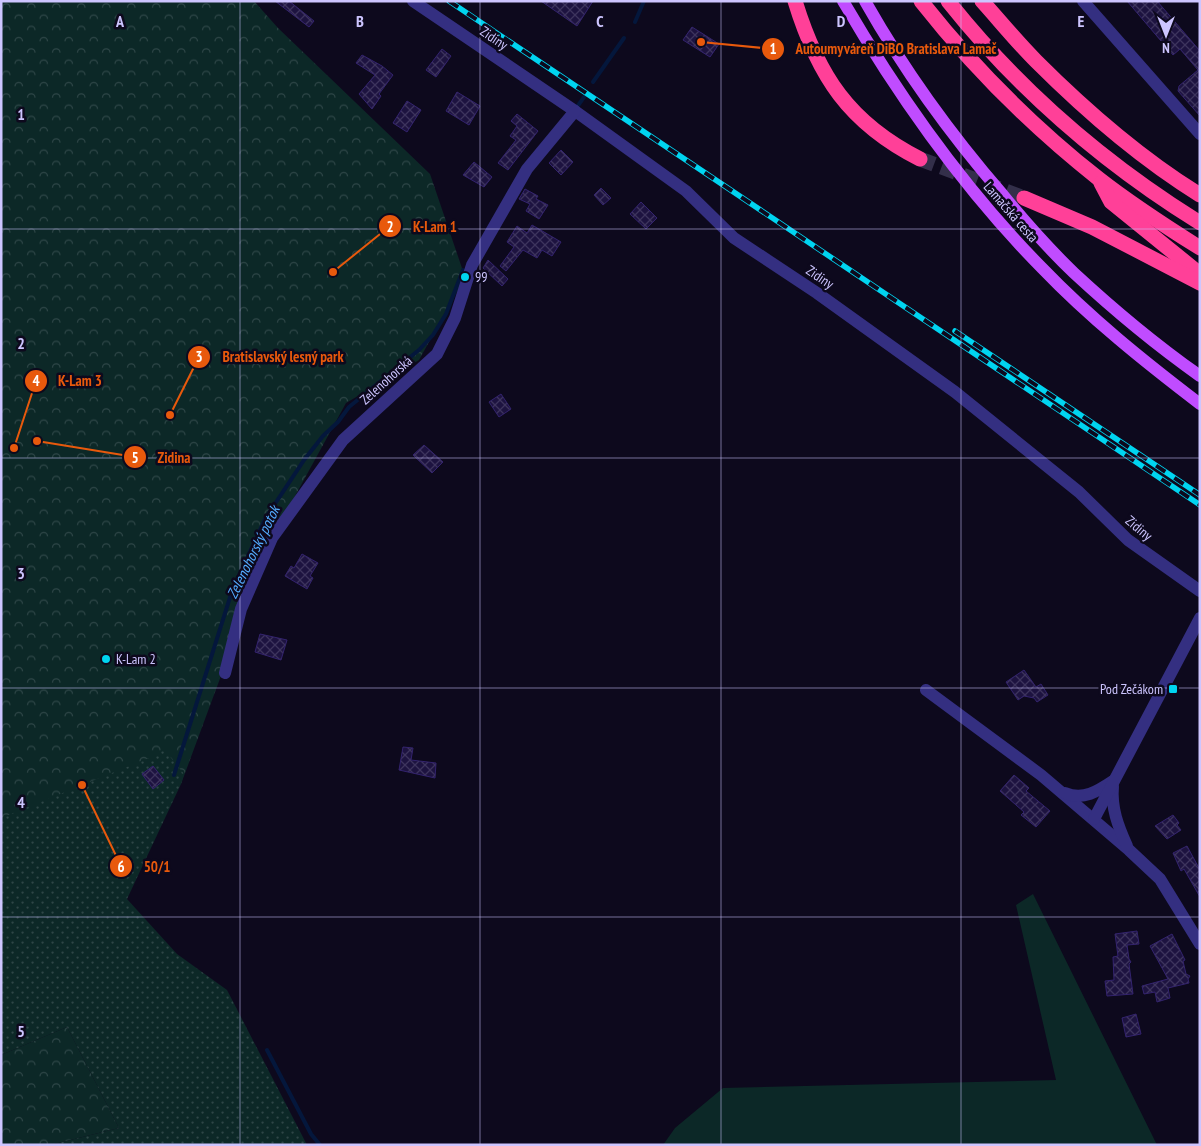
<svg xmlns="http://www.w3.org/2000/svg" width="1201" height="1146" font-family="'PT Sans Narrow',sans-serif">
<defs>
<pattern id="forest-crowns" width="20" height="18" patternUnits="userSpaceOnUse" patternTransform="scale(1.25)"><rect width="20" height="18" fill="#0c2827"/><path d="M2 6a3 3 0 1 1 6 0M12 15a3 3 0 1 1 6 0" fill="none" stroke="#2e4647"/></pattern>
<pattern id="park-dots" width="8" height="8" patternUnits="userSpaceOnUse" patternTransform="scale(1.25)"><rect width="8" height="8" fill="#0c2827"/><path d="M2 2h.1M6 6h.1" fill="none" stroke="#2e4647" stroke-width="1.8" stroke-linecap="round"/></pattern>
<pattern id="building-cross-hatch" width="8" height="8" patternUnits="userSpaceOnUse" patternTransform="scale(1.25)"><rect width="8" height="8" fill="#1d1340"/><path d="M0 0l8 8M0 8l8-8" fill="none" stroke="#3d345d"/></pattern>
</defs>
<rect width="100%" height="100%" fill="#0d091d"/>
<!-- grass -->
<polygon fill="#0c2827" points="1033,894 1157,1145 663,1145 675,1128 723,1088 1056,1080 1016,905"/>
<!-- forest -->
<g fill="url(#forest-crowns)">
<polygon points="1,1 254,1 278,28 430,174 465,277 419,360 346,403 272,538 181,784 1,852"/>
<polygon points="67,1027 119,1128 50,1145 1,1145 1,1055"/>
</g>
<!-- park -->
<polygon fill="url(#park-dots)" points="164,749 184,774 181,784 127,899 177,954 227,990 307,1145 50,1145 119,1128 67,1027 1,1055 1,818 149,758"/>
<g fill="none" stroke-linecap="round" stroke-linejoin="round">
<!-- stream -->
<g stroke="#04173c" stroke-width="4">
<polyline points="635,22 644,1"/>
<polyline points="593,82 624,38"/>
<polyline points="577,107 584,97"/>
<polyline points="174,775 232,591 265,519 304,460 323,436 338,422 349,407 419,350 433,335 446,314 463,270"/>
<polyline points="267,1050 311,1134 320,1145"/>
</g>
</g>
<!-- building -->
<g fill="url(#building-cross-hatch)" stroke="#33236e">
<polygon points="275,1 289,1 314,21 309,27"/>
<polygon points="541,1 593,1 577,26"/>
<polygon points="1127,1 1157,1 1200,51 1200,116 1178,91 1179,86 1198,70 1180,49 1173,55"/>
<polygon points="692,27 719,44 710,57 683,40"/>
<polygon points="442,49 451,56 436,77 426,70"/>
<polygon points="362,55 382,66 393,75 379,94 381,96 372,109 359,94 375,75 356,63"/>
<polygon points="457,92 480,106 469,125 446,111"/>
<polygon points="407,101 421,110 407,132 393,123"/>
<polygon points="517,114 538,131 508,170 498,163 516,140 510,136 517,126 511,121"/>
<polygon points="561,150 573,162 561,175 549,163"/>
<polygon points="474,162 492,177 484,187 463,175"/>
<polygon points="601,188 611,198 603,205 594,195"/>
<polygon points="525,189 538,196 536,199 548,205 539,219 526,211 530,204 519,199"/>
<polygon points="641,202 657,218 646,229 630,214"/>
<polygon points="532,225 561,242 552,256 542,250 537,258 523,250 506,271 500,266 514,247 507,242 517,226 527,233"/>
<polygon points="488,260 508,279 502,286 483,268"/>
<polygon points="501,394 511,409 499,417 489,402"/>
<polygon points="424,445 443,462 432,473 413,455"/>
<polygon points="302,554 318,563 310,576 313,578 307,589 285,576 291,566 294,568"/>
<polygon points="260,634 287,640 281,660 255,652"/>
<polygon points="1024,670 1036,687 1041,684 1048,695 1037,702 1034,698 1024,696 1018,700 1006,682"/>
<polygon points="403,747 413,748 411,760 436,763 435,778 399,770"/>
<polygon points="153,766 164,780 153,789 142,774"/>
<polygon points="1014,775 1029,788 1026,791 1050,811 1036,827 1021,815 1024,812 1000,791"/>
<polygon points="1173,815 1179,823 1177,825 1181,830 1167,839 1155,826"/>
<polygon points="1187,846 1200,870 1200,897 1184,869 1181,871 1173,853"/>
<polygon points="1137,931 1139,944 1127,945 1129,959 1131,962 1129,964 1133,994 1107,996 1105,981 1114,980 1113,957 1118,956 1115,934"/>
<polygon points="1172,934 1185,960 1183,961 1186,974 1190,976 1188,979 1189,983 1168,988 1170,998 1157,1002 1155,992 1144,994 1142,986 1168,979 1150,946"/>
<polygon points="1136,1014 1141,1034 1126,1037 1122,1018"/>
</g>
<g fill="none" stroke-linecap="round" stroke-linejoin="round">
<!-- highway-tunnel -->
<polyline stroke="#332f4a" stroke-width="15" stroke-dasharray="15 8" stroke-linecap="butt" points="920,159 1024,198"/>
<!-- street -->
<g stroke="#342f81" stroke-width="12">
<polyline points="413,1 575,111 686,191 734,238 817,293 955,392 1079,492 1128,540 1200,591"/>
<polyline points="1083,1 1200,134"/>
<polyline points="225,673 241,609 272,538 343,440 437,354 455,318 472,265 527,169 575,111"/>
<polyline points="926,690 1041,775 1129,850 1160,879 1200,944"/>
<path d="M1113 786C1111 808 1118 826 1127 846"/>
<path d="M1065 793C1083 801 1098 791 1113 781"/>
<polyline points="1094,819 1200,618"/>
</g>
<!-- primary -->
<g stroke="#c04cff" stroke-width="12">
<path d="M843 1C899 97 964 189 1042 268 1090 318 1145 362 1200 404"/>
<path d="M865 1C904 70 951 135 1003 195 1025 222 1049 249 1074 273 1114 310 1156 345 1200 376"/>
</g>
<!-- highway -->
<g stroke="#ff4098" stroke-width="15">
<path d="M795 1C818 76 849 123 920 159"/>
<path d="M921 1C973 67 1033 127 1099 179 1131 204 1165 226 1200 248"/>
<path d="M948 1C1018 89 1105 164 1200 223"/>
<path d="M982 1C1000 21 1017 42 1036 61 1085 110 1140 158 1200 195"/>
<polyline points="1101,183 1111,202 1200,274"/>
<polyline points="1024,198 1092,227 1200,283"/>
</g>
<!-- rail casing -->
<g stroke="#00d4f0" stroke-width="5.5">
<g id="rail">
<polyline points="449,1 1200,505"/>
<polyline points="955,331 1200,495"/>
</g>
</g>
<!-- rail -->
<use href="#rail" stroke="#0d091d" stroke-width="4" stroke-dasharray="11" stroke-linecap="butt"/>
</g>
<!-- grid -->
<path fill="none" stroke="#cdc5ff" stroke-width="1" stroke-opacity="0.55" d="M240 1V1145M480 1V1145M721 1V1145M961 1V1145M1 229H1200M1 458H1200M1 688H1200M1 917H1200"/>
<!-- markers -->
<g fill="#00d4f0" stroke="#0d091d" stroke-width="2">
<circle cx="465" cy="277" r="5"/>
<circle cx="106" cy="659" r="5"/>
<rect x="1168" y="684" width="10" height="10" rx="2.5"/>
</g>
<g text-anchor="middle" dominant-baseline="central" stroke-width="5" stroke-linejoin="round" paint-order="stroke">
<!-- street labels -->
<g font-size="14" fill="#cdc5ff" stroke="#0d091d">
<text transform="translate(494 38) rotate(34)">Zidiny</text>
<text transform="translate(1011 212) rotate(49)">Lamačská cesta</text>
<text transform="translate(820 277) rotate(34)">Zidiny</text>
<text transform="translate(386 380) rotate(-42)">Zelenohorská</text>
<text transform="translate(1139 528) rotate(40)">Zidiny</text>
</g>
<!-- poi labels -->
<g font-size="14" fill="#cdc5ff" stroke="#0d091d" text-anchor="start">
<text x="475" y="277">99</text>
<text x="116" y="659">K-Lam 2</text>
<text x="1163" y="689" text-anchor="end">Pod Zečákom</text>
</g>
<!-- water labels -->
<g font-size="15" font-style="italic" fill="#53acff" stroke="#0d091d">
<text transform="translate(253 552) rotate(-64)">Zelenohorský potok</text>
</g>
</g>
<g font-size="16" text-anchor="middle" font-weight="bold" fill="#cdc5ff" stroke="#0d091d" stroke-width="5" stroke-linejoin="round" paint-order="stroke">
<text x="120" y="27">A</text>
<text x="360" y="27">B</text>
<text x="600" y="27">C</text>
<text x="841" y="27">D</text>
<text x="1081" y="27">E</text>
<text x="21" y="120">1</text>
<text x="21" y="349">2</text>
<text x="21" y="579">3</text>
<text x="21" y="808">4</text>
<text x="21" y="1037">5</text>
</g>
<!-- callouts -->
<path fill="none" stroke="#e8590c" stroke-width="2" d="M701 42L773 49M333 272L390 226M170 415L199 357M14 448L36 381M37 441L135 457M82 785L121 866"/>
<g fill="#e8590c" stroke="#0d091d" stroke-width="2">
<circle cx="701" cy="42" r="5"/>
<circle cx="333" cy="272" r="5"/>
<circle cx="170" cy="415" r="5"/>
<circle cx="14" cy="448" r="5"/>
<circle cx="37" cy="441" r="5"/>
<circle cx="82" cy="785" r="5"/>
<circle cx="773" cy="49" r="12"/>
<circle cx="390" cy="226" r="12"/>
<circle cx="199" cy="357" r="12"/>
<circle cx="36" cy="381" r="12"/>
<circle cx="135" cy="457" r="12"/>
<circle cx="121" cy="866" r="12"/>
</g>
<g font-size="15" text-anchor="middle" font-weight="bold" fill="#fff">
<text x="773" y="54">1</text>
<text x="390" y="232">2</text>
<text x="199" y="362">3</text>
<text x="36" y="386">4</text>
<text x="135" y="463">5</text>
<text x="121" y="872">6</text>
</g>
<g font-size="15" text-anchor="middle" font-weight="bold" fill="#e8590c" stroke="#0d091d" stroke-width="5" stroke-linejoin="round" paint-order="stroke">
<text x="896" y="54">Autoumyváreň DiBO Bratislava Lamač</text>
<text x="435" y="232">K-Lam 1</text>
<text x="283" y="362">Bratislavský lesný park</text>
<text x="80" y="386">K-Lam 3</text>
<text x="174" y="463">Zidina</text>
<text x="157" y="872">50/1</text>
</g>
<!-- border -->
<rect width="1201" height="1146" fill="none" stroke="#cdc5ff" stroke-width="5"/>
<!-- north arrow -->
<g transform="translate(1166 35) rotate(180)" stroke="#0d091d" stroke-width="4" paint-order="stroke">
<path d="M0-4L9 19L0 12L-9 19Z" fill="#cdc5ff"/>
<text y="-8" font-size="14" font-weight="bold" text-anchor="middle" fill="#cdc5ff">N</text>
</g>
</svg>
